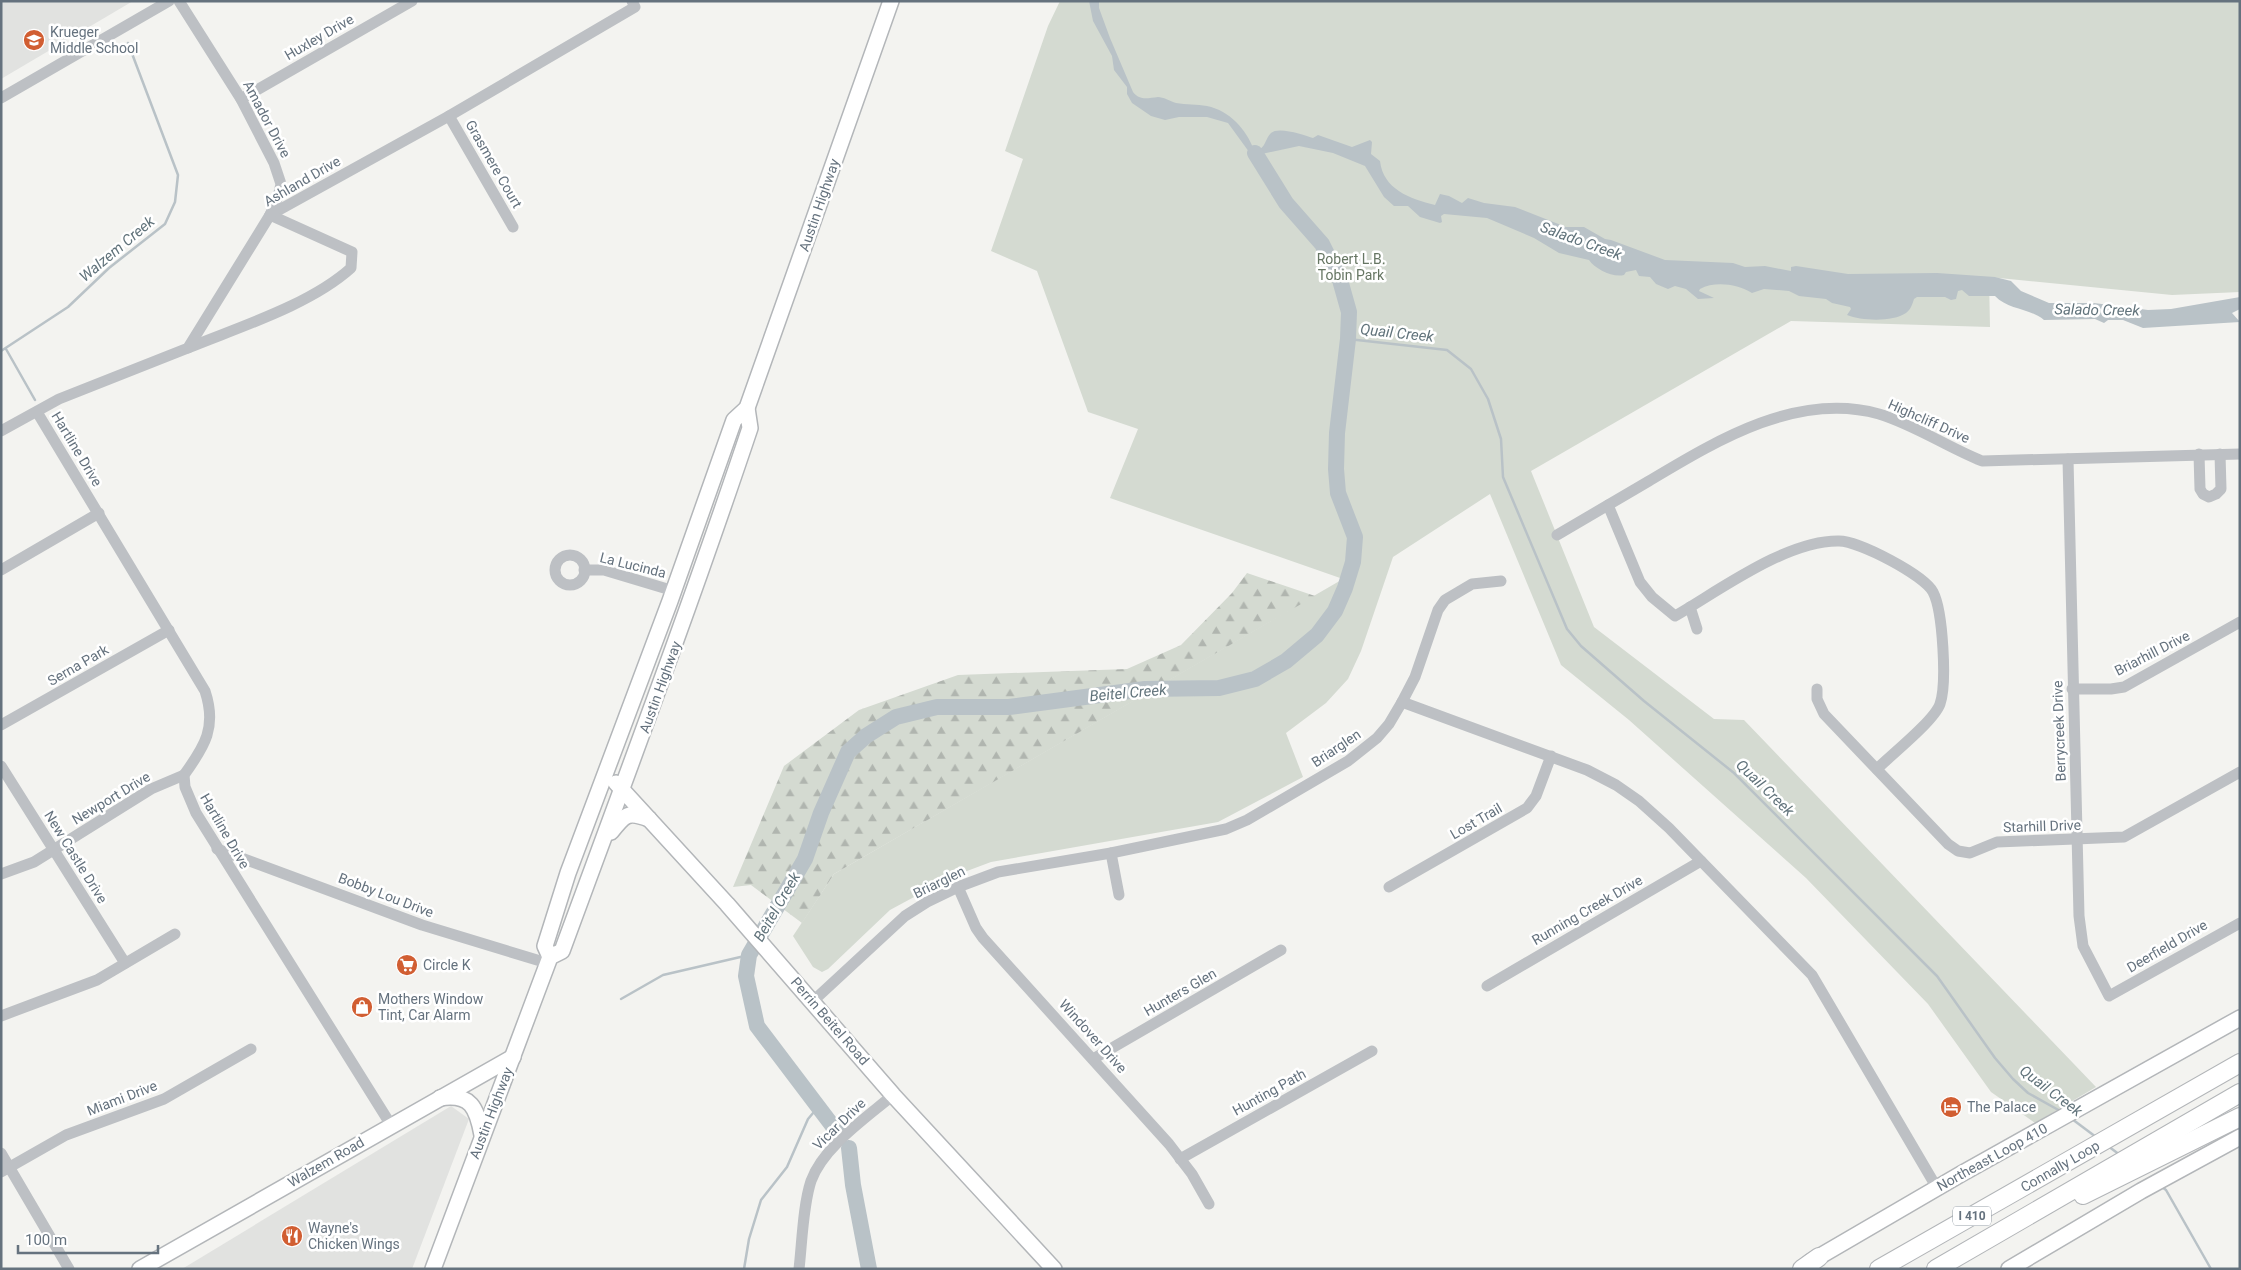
<svg xmlns="http://www.w3.org/2000/svg" width="2241" height="1270" font-family="Roboto,sans-serif">
<defs>
<pattern id="forest-firs" width="22" height="20" patternUnits="userSpaceOnUse" patternTransform="scale(1.25)"><rect width="22" height="20" fill="#d4dad1"/><path d="M5 1l3.5 6h-7zM16 11l3.5 6h-7z" fill="#b0b5af"/></pattern>
</defs>
<rect width="100%" height="100%" fill="#f3f3f0"/>
<!-- built -->
<g fill="#e1e2e0">
<polygon points="1,1 133,1 1,79"/>
<polygon points="451,1106 469,1119 412,1269 182,1269"/>
</g>
<!-- green -->
<polygon fill="#d4dad1" points="1060,1 2240,1 2240,292 2172,295 1989,277 1990,327 1791,321 1531,471 1594,627 1714,719 1744,720 2096,1087 2035,1123 1991,1092 1928,1004 1806,878 1629,720 1561,665 1490,494 1393,557 1361,651 1348,679 1326,703 1286,733 1303,777 1218,822 991,862 951,877 890,910 828,969 822,972 813,967 793,936 834,874 1343,579 1110,498 1138,429 1088,412 1037,271 991,251 1023,159 1005,151 1048,26"/>
<!-- forest -->
<polygon fill="url(#forest-firs)" points="1247,573 1315,596 834,874 802,923 751,885 733,887 784,766 859,710 958,675 1127,669 1181,645 1232,593"/>
<!-- water -->
<path fill="#b9c2c7" d="M1089 1H1099V8L1110 38 1133 92C1140 101 1148 98 1158 97 1163 97 1170 101 1176 103 1186 105 1197 104 1207 106 1230 111 1246 129 1254 150L1257 151C1266 147 1265 139 1271 133 1278 126 1305 135 1313 138L1318 135 1352 147 1370 140 1372 142 1371 154 1380 161C1383 189 1410 199 1435 205L1440 194 1449 196 1462 203 1468 198 1484 203 1515 207 1566 227H1584L1605 239 1611 240 1665 260 1733 263 1745 267 1765 266 1791 271V267L1796 266 1848 274 1937 273 1995 277 2011 281 2021 291 2049 303H2094L2148 310 2171 309 2240 297V309L2232 313 2240 322 2143 328 2123 320H2108L2104 323 2095 319 2044 320C2030 308 2008 310 1995 296H1969L1962 290 1958 291 1956 299 1951 300 1945 297H1917L1914 299C1912 305 1911 309 1906 313 1893 322 1862 321 1847 315L1851 309 1850 307 1832 303 1826 299 1799 296 1789 291 1764 289 1752 293C1737 284 1715 281 1700 289L1699 291 1714 298 1698 299 1686 289 1675 286 1668 289 1656 284 1650 277 1639 276 1636 270 1626 272 1624 275C1613 278 1595 269 1589 260L1559 253 1534 238 1487 218 1444 214 1441 216 1442 222 1440 223 1420 217 1408 206H1394L1384 197 1365 166 1333 153 1299 146 1252 156 1228 123 1207 117H1179L1165 120 1151 116 1132 103 1127 94V87L1114 70 1112 56 1093 21Z"/>
<g fill="none" stroke-linecap="round" stroke-linejoin="round">
<!-- stream -->
<g stroke="#b9c2c7" stroke-width="2.5">
<polyline points="1348,339 1447,350 1471,369 1488,399 1501,439 1503,477 1567,629 1581,646 1644,701 1734,773 1937,976 1995,1058 2013,1079 2028,1093 2062,1112"/>
<polyline points="6,349 35,400"/>
<polyline points="1,351 68,307 109,268 165,224 175,202 178,175 128,43"/>
<polyline points="621,999 663,975 749,955"/>
<polyline points="2072,1119 2096,1137"/>
<polyline points="2108,1146 2120,1155"/>
<polyline points="2162,1187 2166,1190 2211,1269"/>
<polyline points="744,1269 749,1239 761,1200 787,1167 808,1119 819,1106"/>
</g>
<!-- river -->
<g stroke="#b9c2c7" stroke-width="16">
<polyline points="838,1133 757,1026 746,976 749,955 805,859 821,813 848,752 866,736 896,717 937,707 1009,707 1145,689 1219,688 1255,679 1286,661 1317,635 1335,611 1345,588 1353,562 1355,537 1338,493 1336,469 1337,433 1348,339 1349,312 1340,280 1322,244 1286,203 1255,153"/>
<polyline points="849,1148 853,1185 869,1269"/>
</g>
<!-- major casing -->
<g stroke="#b3b6b9" stroke-width="18">
<g id="major">
<polyline points="616,783 727,904 893,1095 1054,1269"/>
<path d="M611 832C625 814 628 811 649 819"/>
<polyline points="550,957 545,946 568,873 670,601 734,420 747,408 891,1"/>
<path d="M440 1098C471 1093 477 1108 482 1135"/>
<polyline points="1810,1262 1961,1174 2240,1018"/>
<polyline points="140,1269 513,1057"/>
<path d="M433 1269 550 957 562 951C626 777 691 604 750 428L747 408"/>
<polyline points="2009,1269 2141,1191 2240,1137"/>
</g>
</g>
<!-- highway casing -->
<g stroke="#b2b5b8" stroke-width="20">
<g id="highway">
<polyline points="2083,1195 2240,1117"/>
<polyline points="1802,1269 1819,1257"/>
<polyline points="1879,1269 2240,1063"/>
<polyline points="1936,1269 2240,1093"/>
</g>
</g>
<!-- minor -->
<g stroke="#bdc0c4" stroke-width="11">
<polyline points="1,98 169,1"/>
<polyline points="241,99 412,1"/>
<polyline points="449,116 513,227"/>
<polyline points="270,215 449,116 635,7 632,1"/>
<path d="M188 348C239 327 310 305 351 268L352 252 270 215"/>
<path d="M37 412 205 691C217 727 205 746 184 775L185 787 196 813 391 1125"/>
<polyline points="1,431 59,399 188,348 270,215 278,197 281,184 274,163 241,99 179,1"/>
<polyline points="2199,454 2200,489 2203,494 2209,497 2216,494 2221,489 2220,454"/>
<polyline points="2068,459 2079,916 2083,946 2109,996 2240,923"/>
<path d="M1608 505 1640 582 1652 597 1675 616C1720 590 1787 540 1839 541 1859 541 1924 575 1933 592 1943 611 1947 684 1940 704 1934 721 1891 755 1877 769"/>
<path d="M1557 535C1588 517 1618 499 1649 481 1716 441 1797 391 1879 414 1915 425 1947 447 1982 461L2240 454"/>
<circle cx="570" cy="570" r="15"/>
<polyline points="1,570 99,513"/>
<polyline points="584,570 604,570 674,591"/>
<polyline points="1690,607 1697,629"/>
<polyline points="1817,689 1817,699 1824,714 1948,844 1958,851 1970,853 1997,842 2124,837 2240,772"/>
<polyline points="2072,689 2111,689 2124,687 2240,622"/>
<polyline points="1402,702 1587,770 1616,785 1639,801 1669,828 1812,975 1937,1188"/>
<polyline points="1,725 169,630"/>
<polyline points="1,766 125,963"/>
<polyline points="217,849 422,925 547,963"/>
<polyline points="1111,853 1119,895"/>
<polyline points="1,874 34,862 151,789 184,775"/>
<polyline points="958,887 976,928 983,938 1169,1144 1192,1174 1209,1204"/>
<polyline points="1389,887 1527,808 1536,796 1551,756"/>
<polyline points="1487,986 1701,861"/>
<polyline points="812,1002 905,916 927,902 958,887 998,872 1111,853 1226,829 1247,820 1348,761 1377,738 1389,724 1402,702 1415,677 1438,610 1445,600 1472,584 1501,581"/>
<polyline points="1,1016 97,980 175,934"/>
<polyline points="1093,1059 1281,950"/>
<polyline points="1,1153 69,1269"/>
<polyline points="1180,1159 1372,1051"/>
<polyline points="1,1172 66,1135 164,1099 251,1049"/>
<path d="M799 1269C802 1243 803 1205 811 1181 823 1147 866 1118 893 1095"/>
</g>
<!-- major -->
<use href="#major" stroke="#fff" stroke-width="15"/>
<!-- highway -->
<use href="#highway" stroke="#fff" stroke-width="18"/>
</g>
<!-- icons -->
<defs>
<g id="school-disc" transform="scale(1.125)"><circle r="9.5" fill="#d15e32" stroke="#fff"/><path d="M0-5L7-2L0 1L-7-2ZM-4 1L0 2.5L4 1V4Q0 6-4 4Z" fill="#fff"/></g>
<g id="supermarket-disc" transform="scale(1.125)"><circle r="9.5" fill="#d15e32" stroke="#fff"/><path d="M-6-5.5h2.5l.6 2H6L4.5 2H-2.5L-4.4-4H-6ZM-1.5 3.2a1.3 1.3 0 1 0 .1 0ZM3 3.2a1.3 1.3 0 1 0 .1 0Z" fill="#fff"/></g>
<g id="shop-disc" transform="scale(1.125)"><circle r="9.5" fill="#d15e32" stroke="#fff"/><path d="M-5-2.5h2.3a2.7 3.5 0 0 1 5.4 0H5L5.5 6h-11ZM-1.5-2.5h3a1.5 2.3 0 0 0-3 0Z" fill="#fff"/></g>
<g id="hotel-disc" transform="scale(1.125)"><circle r="9.5" fill="#d15e32" stroke="#fff"/><path d="M-6-4.5h1.5V1H6V5H4.5V3h-9V5H-6ZM-4 0a1.8 1.8 0 1 1 3.6 0ZM.5 0V-2.5h3Q6-2.5 6 0Z" fill="#fff"/></g>
<g id="restaurant-disc" transform="scale(1.125)"><circle r="9.5" fill="#d15e32" stroke="#fff"/><path d="M-5-6h1v4h1v-4h1v4h1v-4h1v5L-1.5 .5V6h-2V.5L-5-1ZM5-6V6H3V1.5H1.5Q1.5-4 5-6Z" fill="#fff"/></g>
</defs>
<g fill-rule="evenodd">
<use href="#school-disc" x="34" y="40"/>
<use href="#supermarket-disc" x="407" y="965"/>
<use href="#shop-disc" x="362" y="1007"/>
<use href="#hotel-disc" x="1951" y="1107"/>
<use href="#restaurant-disc" x="292" y="1236"/>
</g>
<g text-anchor="middle" dominant-baseline="central" stroke-width="5" stroke-linejoin="round" paint-order="stroke">
<!-- shield labels -->
<rect fill="#fff" stroke="#939ca5" stroke-width="1" x="1953" y="1206.5" width="38" height="19" rx="4"/>
<g font-size="12" font-weight="bold" fill="#65727e">
<text x="1972" y="1216">I 410</text>
</g>
<!-- poi labels -->
<g font-size="14" fill="#65727e" stroke="#fff" text-anchor="start">
<text x="50" y="32">Krueger<tspan x="50" dy="16">Middle School</tspan></text>
<text x="423" y="965">Circle K</text>
<text x="378" y="999">Mothers Window<tspan x="378" dy="16">Tint, Car Alarm</tspan></text>
<text x="1967" y="1107">The Palace</text>
<text x="308" y="1228">Wayne's<tspan x="308" dy="16">Chicken Wings</tspan></text>
</g>
<!-- street labels -->
<g font-size="14" fill="#65727e" stroke="#fff">
<text transform="translate(319 37) rotate(-30)">Huxley Drive</text>
<text transform="translate(267 119) rotate(62)">Amador Drive</text>
<text transform="translate(494 164) rotate(60)">Grasmere Court</text>
<text transform="translate(302 181) rotate(-30)">Ashland Drive</text>
<text transform="translate(819 205) rotate(-71)">Austin Highway</text>
<text transform="translate(1929 421) rotate(24)">Highcliff Drive</text>
<text transform="translate(77 449) rotate(59)">Hartline Drive</text>
<text transform="translate(633 565) rotate(14)">La Lucinda</text>
<text transform="translate(2152 653) rotate(-27)">Briarhill Drive</text>
<text transform="translate(78 665) rotate(-30)">Serna Park</text>
<text transform="translate(660 687) rotate(-70)">Austin Highway</text>
<text transform="translate(2059 731) rotate(-92)">Berrycreek Drive</text>
<text transform="translate(1336 748) rotate(-34)">Briarglen</text>
<text transform="translate(111 798) rotate(-31)">Newport Drive</text>
<text transform="translate(1476 821) rotate(-30)">Lost Trail</text>
<text transform="translate(2042 826) rotate(-2)">Starhill Drive</text>
<text transform="translate(225 831) rotate(60)">Hartline Drive</text>
<text transform="translate(76 857) rotate(58)">New Castle Drive</text>
<text transform="translate(939 882) rotate(-26)">Briarglen</text>
<text transform="translate(386 895) rotate(21)">Bobby Lou Drive</text>
<text transform="translate(1587 910) rotate(-30)">Running Creek Drive</text>
<text transform="translate(2167 946) rotate(-30)">Deerfield Drive</text>
<text transform="translate(1180 992) rotate(-30)">Hunters Glen</text>
<text transform="translate(830 1021) rotate(49)">Perrin Beitel Road</text>
<text transform="translate(1093 1036) rotate(48)">Windover Drive</text>
<text transform="translate(1269 1092) rotate(-29)">Hunting Path</text>
<text transform="translate(122 1098) rotate(-21)">Miami Drive</text>
<text transform="translate(491 1113) rotate(-69)">Austin Highway</text>
<text transform="translate(839 1124) rotate(-44)">Vicar Drive</text>
<text transform="translate(1992 1157) rotate(-29)">Northeast Loop 410</text>
<text transform="translate(326 1162) rotate(-30)">Walzem Road</text>
<text transform="translate(2060 1166) rotate(-30)">Connally Loop</text>
</g>
<!-- park labels -->
<g font-size="14" fill="#667663" stroke="#fff">
<text x="1351" y="259">Robert L.B.<tspan x="1351" dy="16">Tobin Park</tspan></text>
</g>
<!-- water labels -->
<g font-size="15" font-style="italic" fill="#61737b" stroke="#fff">
<text transform="translate(1581 241) rotate(20)">Salado Creek</text>
<text transform="translate(117 249) rotate(-40)">Walzem Creek</text>
<text transform="translate(2097 310) rotate(1)">Salado Creek</text>
<text transform="translate(1397 333) rotate(6)">Quail Creek</text>
<text transform="translate(1128 693) rotate(-5)">Beitel Creek</text>
<text transform="translate(1765 788) rotate(44)">Quail Creek</text>
<text transform="translate(777 907) rotate(-60)">Beitel Creek</text>
<text transform="translate(2051 1091) rotate(37)">Quail Creek</text>
</g>
</g>
<!-- border -->
<rect width="2241" height="1270" fill="none" stroke="#65727e" stroke-width="5"/>
<!-- scale -->
<path d="M18 1245v8h140v-8" fill="none" stroke="#65727e" stroke-width="2.5"/>
<text x="25" y="1245" font-size="15" fill="#65727e" stroke="#ffffff" stroke-width="4" paint-order="stroke">100 m</text>
</svg>
